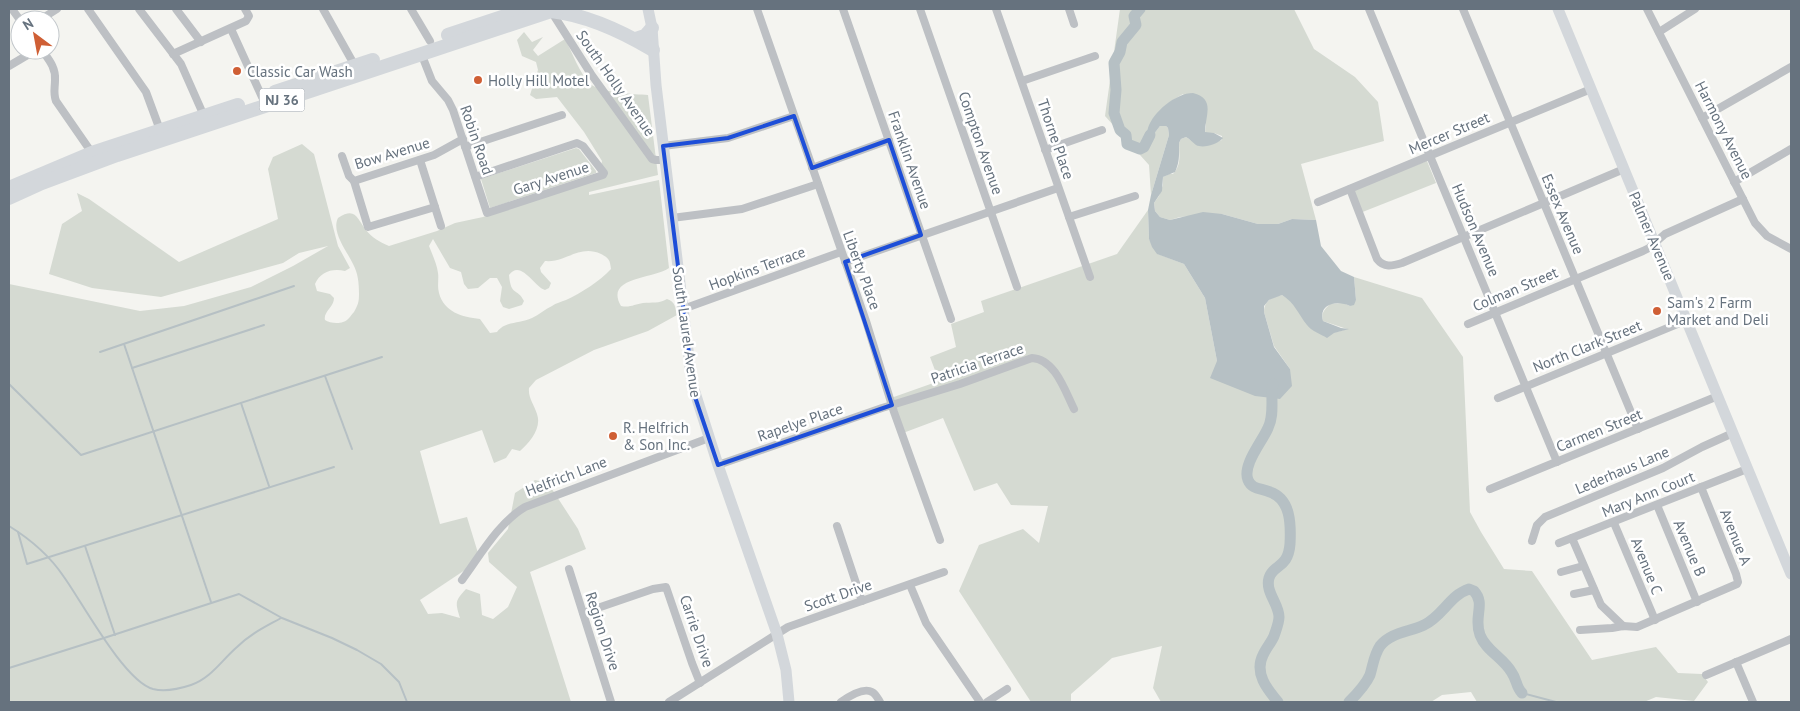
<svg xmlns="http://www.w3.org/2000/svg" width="1800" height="711" font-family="'PT Sans',sans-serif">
<rect width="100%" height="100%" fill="#f4f4f0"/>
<!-- green -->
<g fill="#d5dad2" fill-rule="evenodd">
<path d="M1120 9H1294L1314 49 1355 77 1378 102 1384 141 1301 164 1316 220 1292 219 1278 224H1258L1222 214 1180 217 1170 220 1160 217 1155 211 1154 203 1159 196 1163 185V177L1169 174H1173C1182 164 1179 154 1179 143L1181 139 1186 137 1199 146H1204L1222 140V136L1214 133H1205L1206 124 1183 94C1159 108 1150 118 1144 146L1160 126H1166L1168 128 1169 135 1151 195 1149 165 1105 116Z"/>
<path d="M524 32 532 42 543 37 533 50 538 56 565 39C572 52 580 74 590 84 602 93 634 94 648 95L658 175 589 192V195L659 180 669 268C653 279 604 277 621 306 630 308 635 304 643 303 652 302 659 304 667 299 676 302 675 308 677 315L648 331 594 350 536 380 529 388C528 398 534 404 537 414 542 428 530 442 520 451L512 449 506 458 494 463 482 430 420 451 440 524 467 517 478 553 465 570 420 600 428 614 442 613 460 618C455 602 455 601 466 589L480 594 482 615 493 619 508 607 517 587 489 562 488 553 508 529 515 493 535 480 548 483 578 529 586 549 530 572 571 702H9V284L140 311 184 306 251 287 293 266 328 246 299 253 283 263 161 297 92 288 49 274 62 224 82 211 77 193 89 199 179 262 278 219 268 169 273 157 302 144 314 154 338 246 350 268 345 271C332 268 320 272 315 284L317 291 330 294 334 298C334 307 323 312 325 320 329 323 338 324 343 322 349 320 350 316 354 312 358 305 359 302 359 294 359 283 358 273 353 264 347 251 331 232 338 218 356 206 357 219 366 230 372 238 380 242 389 246L437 231 455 223 483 217 599 174 602 161 584 132 557 97 536 99 530 95 538 70 536 62 522 56 517 40ZM433 239 450 268 461 272 464 284 468 289 478 288 490 278H497L502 287 500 301 503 307 509 309 522 305 524 301C517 287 511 297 509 275 521 259 534 287 545 290L549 288 551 283 541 272 540 268 545 261C566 263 579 244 601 254 609 258 610 260 611 269 600 281 581 293 566 300 561 302 556 303 552 306 545 309 539 315 532 318 519 324 505 321 497 332L490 333 480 319C462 317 444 312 439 293 437 286 439 279 438 273 437 264 432 254 429 246Z"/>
<polygon points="576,148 579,149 596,171 596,173 490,208 481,179"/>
<polygon points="1427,161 1436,183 1360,213 1350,190"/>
<path d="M1148 210 1149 239 1158 254 1184 264 1205 298 1217 361 1290 369 1274 346 1264 312C1264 301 1272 297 1282 295 1313 313 1299 345 1347 329L1323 321C1321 313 1324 310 1330 304L1343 303 1350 306 1356 300 1354 277 1422 298 1463 357 1470 512 1481 532 1504 569 1532 571 1592 660 1656 647 1678 673 1702 674 1708 682 1694 701 1656 697 1644 702H1477L1471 692 1442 695 1431 702H1161L1153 688 1162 646 1112 658 1071 694V702H1031L959 591 979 545 1023 529 1039 543 1048 506 1011 505 997 483 974 491 943 418 903 433 891 398 939 381 930 357 956 347 951 324 984 312 981 301 1117 254Z"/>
</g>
<!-- water -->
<path fill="#b6c0c4" d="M1193 93C1216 99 1205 116 1205 132L1214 133 1223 138C1218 144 1203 149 1196 145 1192 142 1190 139 1186 137L1181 139 1179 143C1179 153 1180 162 1175 172L1163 177 1162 191 1154 203 1155 211 1160 217 1170 220 1203 212 1222 214 1258 224H1278L1292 219 1316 220 1321 246 1341 271 1354 277 1356 300 1354 305 1350 306C1338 300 1318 303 1323 321L1341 328 1349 329 1334 333 1327 338C1321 334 1311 331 1307 325 1298 314 1295 303 1282 295L1269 300 1264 306V312L1274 347 1290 369 1292 386 1280 399 1255 396 1210 378 1217 361 1205 298 1184 264 1157 254 1152 247 1149 239 1148 210 1151 195 1169 135 1168 128 1166 126H1160L1144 147C1145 141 1146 134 1148 128 1153 112 1176 93 1193 93Z"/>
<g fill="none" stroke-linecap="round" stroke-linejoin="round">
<!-- stream -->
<g stroke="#b6c0c4" stroke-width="2">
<polyline points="124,344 211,602"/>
<polyline points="100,352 294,286"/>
<polyline points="132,368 264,325"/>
<polyline points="325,376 352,449"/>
<polyline points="9,384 81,455 382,357"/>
<polyline points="241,403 269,486"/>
<path d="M9 526C30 539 50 556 64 577 82 602 124 681 153 689 165 692 179 689 191 685 211 678 221 661 237 647 250 634 265 627 281 618"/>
<polyline points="18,532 27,564 334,467"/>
<polyline points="85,546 115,635"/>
<polyline points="9,668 104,638 239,594 282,618 332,638 357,650 381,664 399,682 407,702"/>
<polyline points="1522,693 1556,702"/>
</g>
<!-- river -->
<g stroke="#b6c0c4" stroke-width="11">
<polyline points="1140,9 1134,16 1136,25 1122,42 1120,52 1114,63 1116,90 1114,113 1120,130 1126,135 1127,144 1140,149 1144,147 1150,135"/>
<path d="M1273 384C1270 398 1275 414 1268 428 1262 442 1242 465 1248 480 1252 490 1262 488 1270 492 1291 499 1291 525 1290 544 1288 569 1273 564 1269 578 1265 592 1279 604 1279 617 1279 623 1276 630 1274 636 1271 643 1266 648 1263 655 1254 673 1267 689 1278 702"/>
<path d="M1349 702C1356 695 1366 684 1370 675 1373 665 1374 655 1380 646 1391 632 1410 632 1424 625 1442 617 1450 595 1469 589L1474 591C1486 604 1473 617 1480 635 1486 651 1504 658 1512 673 1517 680 1516 687 1522 693"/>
</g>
<!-- street -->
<g stroke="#bdc0c4" stroke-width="8">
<polyline points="12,9 20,20"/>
<polyline points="88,9 146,92 160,130"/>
<polyline points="139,9 181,64 204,116"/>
<polyline points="176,9 201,42"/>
<polyline points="323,9 355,66"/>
<polyline points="411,9 430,41"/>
<polyline points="757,9 866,321 894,412 940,540"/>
<polyline points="843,9 951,319"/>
<polyline points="920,9 1017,287"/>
<polyline points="996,9 1090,277"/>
<polyline points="1069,9 1074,24"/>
<polyline points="1369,9 1557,462"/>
<polyline points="1463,9 1638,429"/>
<polyline points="1647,9 1755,223 1767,236 1791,249"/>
<polyline points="551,11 591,74 652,159 656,160 665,160"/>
<polyline points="21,20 46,16 57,9"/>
<polyline points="231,29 262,97"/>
<polyline points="1659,32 1695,9"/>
<path d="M42 50C49 60 56 68 55 80 55 88 53 93 56 101L92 153"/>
<polyline points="421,53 432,81 448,100 453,110 487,213 603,175 604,173 583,146 577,143 475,177"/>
<polyline points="173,54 246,21 249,16 245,9"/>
<polyline points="9,66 36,50"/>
<polyline points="1022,81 1095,56"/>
<polyline points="1702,118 1791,67"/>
<polyline points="663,146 728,138 794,116"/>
<polyline points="465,147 562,115"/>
<polyline points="1045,150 1102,130"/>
<polyline points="342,156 349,176 354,181 434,155 463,139"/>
<polyline points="420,160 441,226"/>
<polyline points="812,168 889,140"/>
<polyline points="354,181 368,227 435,207"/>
<polyline points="1734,182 1791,149"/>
<path d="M1350 189 1377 259C1384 268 1392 266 1402 263L1624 169"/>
<polyline points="1318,202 1591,89"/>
<polyline points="1069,217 1135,196"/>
<polyline points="672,218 742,209 818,184"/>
<polyline points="845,262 1058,188"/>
<polyline points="683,309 841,252"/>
<polyline points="1468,324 1643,251 1649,248 1665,234 1743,199"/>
<polyline points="1498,398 1687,320"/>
<path d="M718 465 882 408 960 384 1032 358C1055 359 1065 391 1074 409"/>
<polyline points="1490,489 1718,396"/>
<polyline points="1657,505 1697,602"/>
<polyline points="1614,523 1655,620"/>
<polyline points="837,526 862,601"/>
<polyline points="1572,538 1601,605 1623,626"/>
<polyline points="1532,541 1537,525 1545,517 1663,468 1702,447 1733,433"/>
<polyline points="1559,543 1747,469"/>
<polyline points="569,569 611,702"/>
<polyline points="1561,572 1583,566"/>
<path d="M462 580C480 556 498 523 525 507L709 438"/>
<polyline points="910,585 926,623 980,702"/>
<polyline points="1574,594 1594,590"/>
<polyline points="583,613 653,589 666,587 692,663 700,683"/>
<polyline points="1580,630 1612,628 1623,626 1637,627 1737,584 1738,582 1736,574 1701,487"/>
<polyline points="1736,662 1753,702"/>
<polyline points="1706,675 1791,639"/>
<polyline points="669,702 788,627 944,572"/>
<path d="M841 702C848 697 863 687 872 692 876 694 878 699 880 702"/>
<polyline points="987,702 1007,689"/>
</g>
<!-- secondary -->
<g stroke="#d3d7db" stroke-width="11">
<polyline points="648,9 652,28 656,85 692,383 718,465 777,634 786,670 789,702"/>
<polyline points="1558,9 1791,574"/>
</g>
<!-- highway -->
<g stroke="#d3d7db" stroke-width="14">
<path d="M551 11C586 15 623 32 653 50"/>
<polyline points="448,35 526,9"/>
<polyline points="636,39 645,36 652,28"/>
<polyline points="275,92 373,60"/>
<polyline points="9,188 92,153 238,105"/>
<polyline points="9,198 42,183 117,155 557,9"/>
</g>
</g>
<!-- marked area -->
<path fill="none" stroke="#1d4ed8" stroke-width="4" stroke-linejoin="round" d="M794 116 812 168 889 140 921 235 845 262 892 405 718 465 694 394 663 146 728 138Z"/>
<!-- markers -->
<g fill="#cf5f35" stroke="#fff" stroke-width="2">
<circle cx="237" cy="71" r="5"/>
<circle cx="478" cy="80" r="5"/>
<circle cx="1657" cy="311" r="5"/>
<circle cx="613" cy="436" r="5"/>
</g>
<g text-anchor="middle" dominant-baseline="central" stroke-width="5" stroke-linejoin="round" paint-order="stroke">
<!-- shield labels -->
<rect fill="#fff" stroke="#949ca5" stroke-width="1" x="259.5" y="88.5" width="45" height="23" rx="4"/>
<g font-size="14" font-weight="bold" fill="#66727e">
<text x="282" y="100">NJ 36</text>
</g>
<!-- poi labels -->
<g font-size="15" fill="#66727e" stroke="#fff" text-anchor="start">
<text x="247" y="71">Classic Car Wash</text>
<text x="488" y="80">Holly Hill Motel</text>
<text x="1667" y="302">Sam's 2 Farm<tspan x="1667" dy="17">Market and Deli</tspan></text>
<text x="623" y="427">R. Helfrich<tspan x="623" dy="17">&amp; Son Inc.</tspan></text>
</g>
<!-- street labels -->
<g font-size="15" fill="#66727e" stroke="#fff">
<text transform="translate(616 83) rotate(55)">South Holly Avenue</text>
<text transform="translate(1724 130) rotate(63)">Harmony Avenue</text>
<text transform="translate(1449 133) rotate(-23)">Mercer Street</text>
<text transform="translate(1056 139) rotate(71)">Thorne Place</text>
<text transform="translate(477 140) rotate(71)">Robin Road</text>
<text transform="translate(981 143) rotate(71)">Compton Avenue</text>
<text transform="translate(392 153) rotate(-17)">Bow Avenue</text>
<text transform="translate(910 160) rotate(71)">Franklin Avenue</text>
<text transform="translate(551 178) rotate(-18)">Gary Avenue</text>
<text transform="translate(1563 214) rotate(67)">Essex Avenue</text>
<text transform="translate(1476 230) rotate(67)">Hudson Avenue</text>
<text transform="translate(1652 236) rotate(67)">Palmer Avenue</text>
<text transform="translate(757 268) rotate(-20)">Hopkins Terrace</text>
<text transform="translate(862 270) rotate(70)">Liberty Place</text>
<text transform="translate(1515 289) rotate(-23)">Colman Street</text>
<text transform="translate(687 332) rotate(82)">South Laurel Avenue</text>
<text transform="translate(1587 346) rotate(-22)">North Clark Street</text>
<text transform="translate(977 363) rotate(-19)">Patricia Terrace</text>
<text transform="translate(800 422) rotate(-19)">Rapelye Place</text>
<text transform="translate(1599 430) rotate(-22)">Carmen Street</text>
<text transform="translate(1622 470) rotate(-23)">Lederhaus Lane</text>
<text transform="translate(566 476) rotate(-21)">Helfrich Lane</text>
<text transform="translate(1648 494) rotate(-22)">Mary Ann Court</text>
<text transform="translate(1736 537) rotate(68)">Avenue A</text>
<text transform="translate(1690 548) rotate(67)">Avenue B</text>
<text transform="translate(1647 566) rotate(68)">Avenue C</text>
<text transform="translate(838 595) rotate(-19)">Scott Drive</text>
<text transform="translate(603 631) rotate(72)">Region Drive</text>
<text transform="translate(697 631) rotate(71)">Carrie Drive</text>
</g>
</g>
<!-- border -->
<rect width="1800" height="711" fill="none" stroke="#66727e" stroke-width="20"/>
<!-- north arrow -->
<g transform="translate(35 35) rotate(328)"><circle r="24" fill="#ffffff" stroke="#c2c7cb"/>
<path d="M0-4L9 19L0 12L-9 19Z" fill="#cf5f35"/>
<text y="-8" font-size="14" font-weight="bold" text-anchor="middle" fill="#66727e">N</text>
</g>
</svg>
